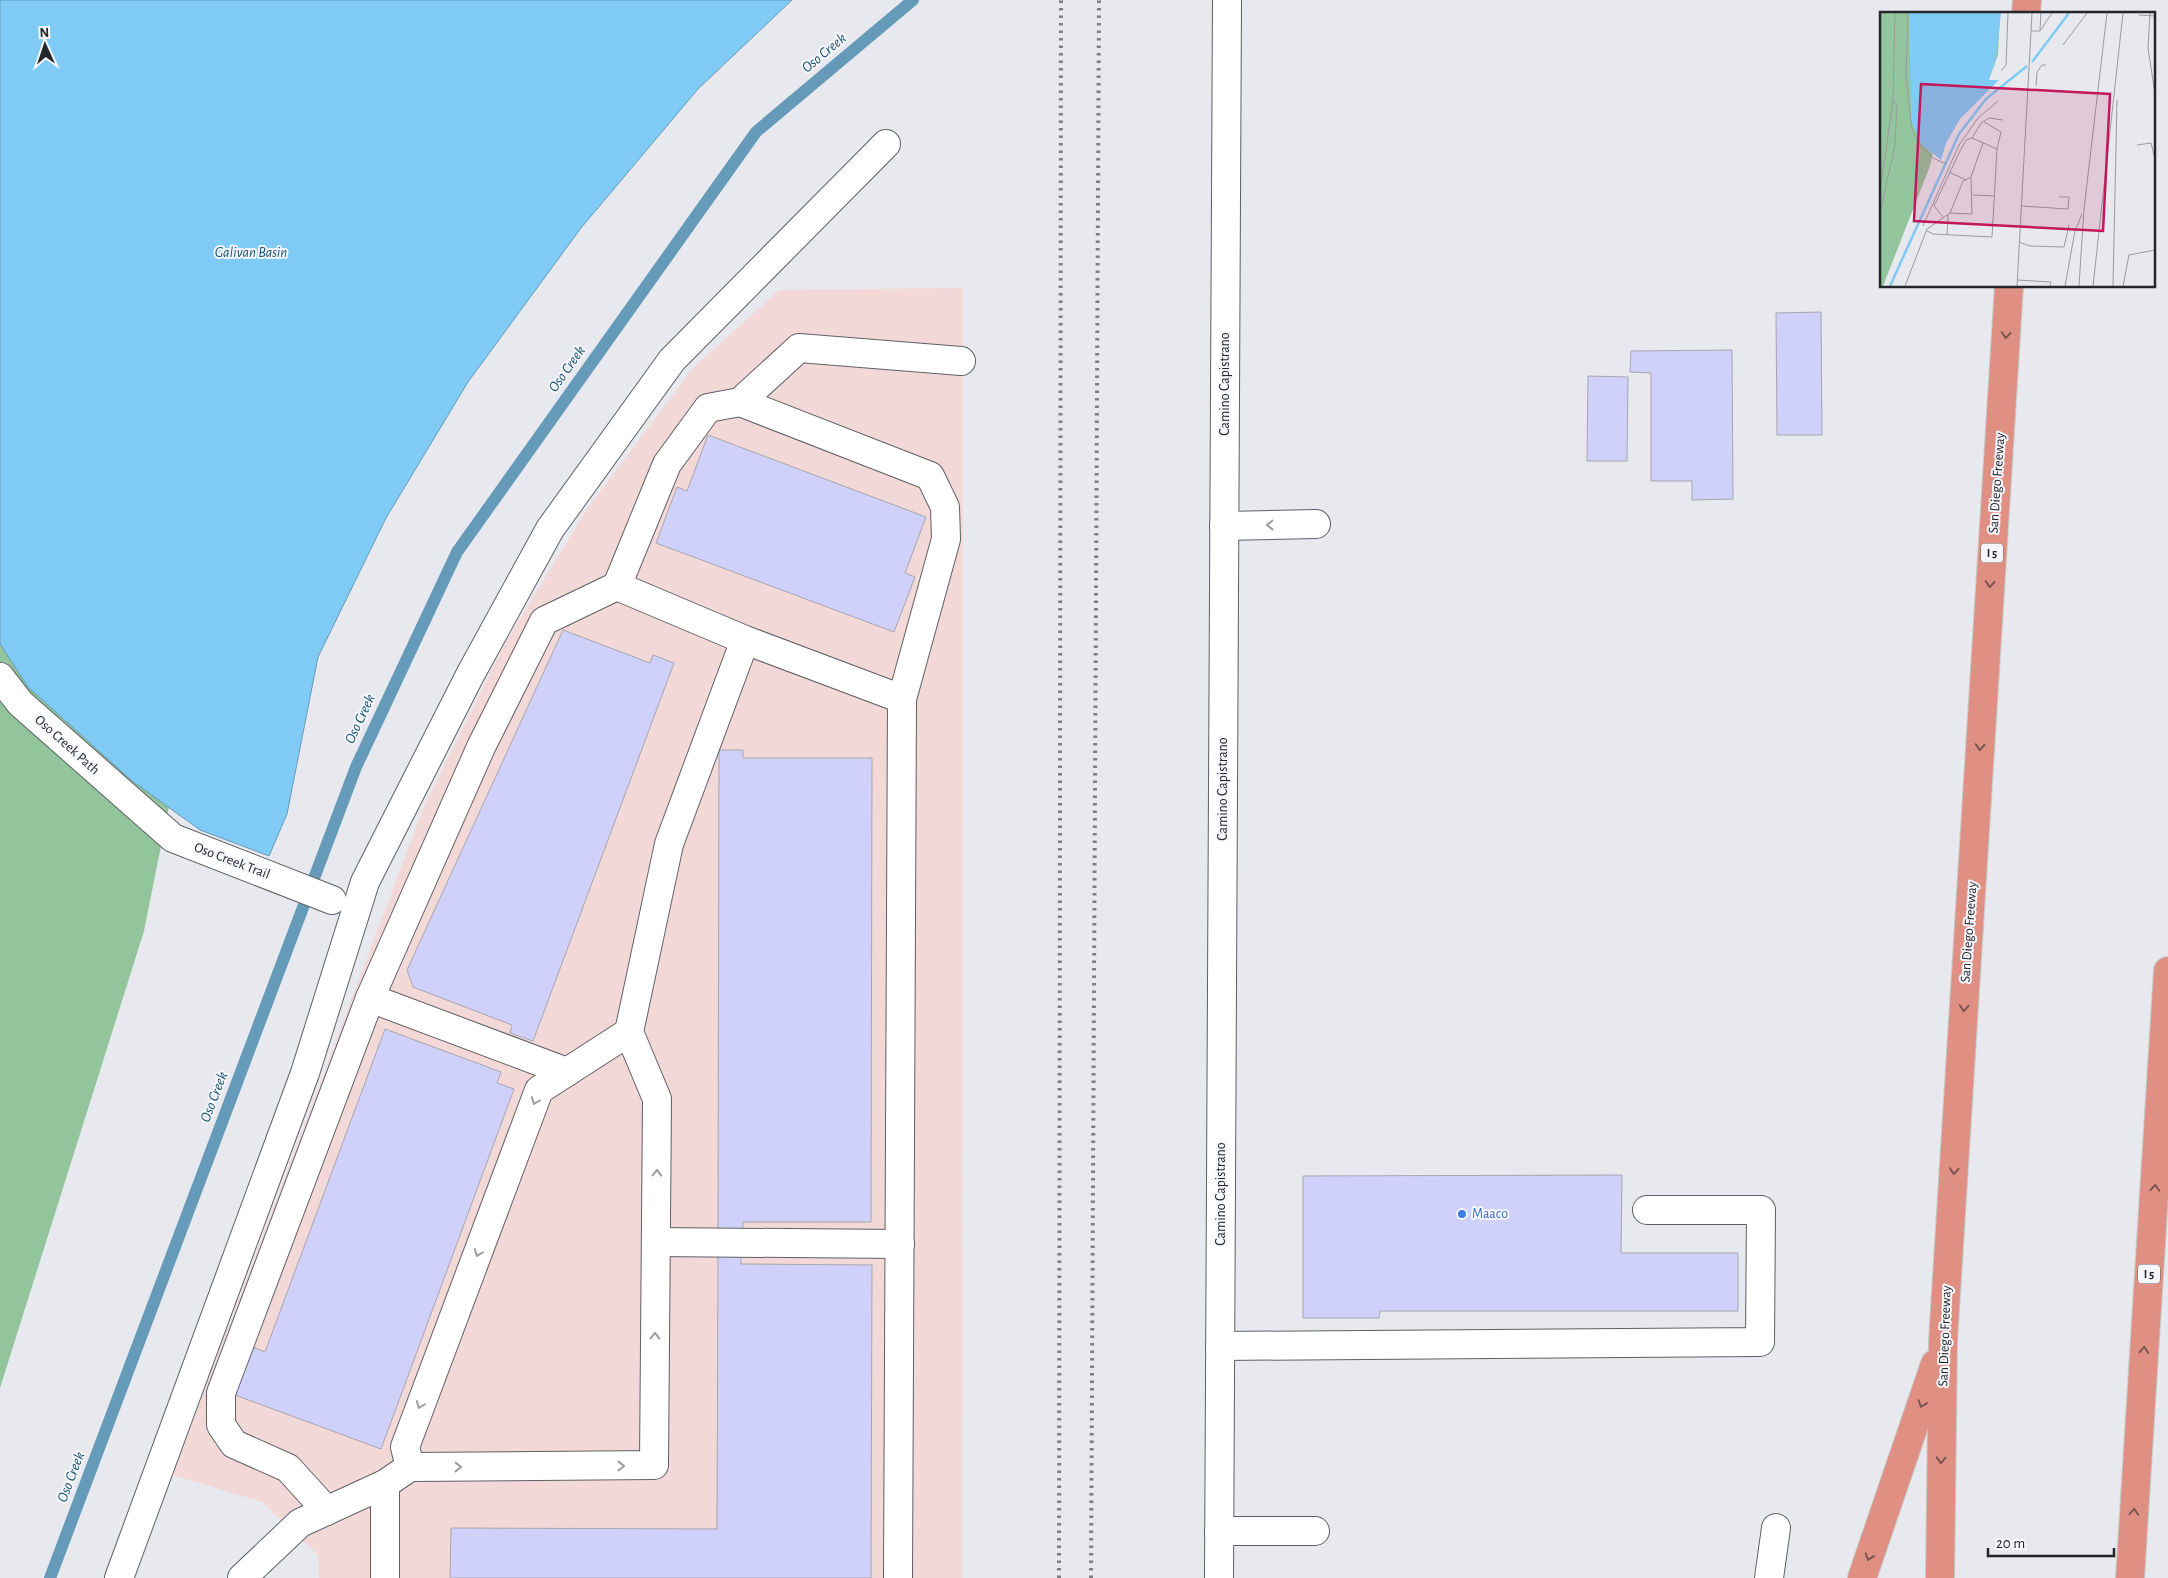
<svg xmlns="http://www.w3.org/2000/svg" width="2168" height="1578" font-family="'Alegreya Sans',sans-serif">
<rect width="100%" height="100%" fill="#e7e9ee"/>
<!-- commercial -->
<polygon fill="#f3d8d8" points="963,288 962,1578 319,1578 318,1555 262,1502 173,1475 424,806 504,645 587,509 694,367 779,290"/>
<!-- green -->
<polygon fill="#93c59c" points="0,0 203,637 144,931 0,1388"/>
<!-- water -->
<polygon fill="#80cbf5" stroke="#659ab8" points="0,0 792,0 698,89 581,228 468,382 386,518 318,657 287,814 269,856 200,830 131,780 28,687 0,644"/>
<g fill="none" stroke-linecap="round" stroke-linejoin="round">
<!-- stream -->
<polyline stroke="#659ab8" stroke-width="12" points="50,1578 356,767 457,552 756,132 913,0"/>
</g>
<!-- building -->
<g fill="#d0d1fb" stroke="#a6a6ab">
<polygon points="1821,312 1822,435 1777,435 1776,313"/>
<polygon points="1732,350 1733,499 1692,500 1692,481 1651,481 1651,373 1630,372 1631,351"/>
<polygon points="1588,376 1628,377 1627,461 1587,461"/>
<polygon points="708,435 926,517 905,573 915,577 894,632 656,543 677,487 687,491"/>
<polygon points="563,630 650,663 653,655 674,663 533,1041 510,1033 512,1025 413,987 407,970"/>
<polygon points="719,750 743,750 743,758 872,758 871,1222 743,1222 743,1232 718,1232"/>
<polygon points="385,1029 501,1072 497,1083 514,1089 381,1449 235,1395 253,1347 265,1352"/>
<polygon points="1622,1175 1621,1253 1738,1253 1738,1311 1380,1311 1379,1318 1303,1318 1303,1176"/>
<polygon points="718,1254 741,1254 741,1264 872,1265 871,1578 450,1578 451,1528 717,1529"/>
</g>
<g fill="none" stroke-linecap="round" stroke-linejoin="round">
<!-- minor casing -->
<g stroke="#5f6065" stroke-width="30">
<g id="minor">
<polyline points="740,402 930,476 945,507 946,539 902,699 898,1578"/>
<polyline points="1224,526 1316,524"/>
<polyline points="0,677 20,703 173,838 332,900"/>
<polyline points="902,699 745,640 617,586 667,464 708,408 740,402 799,348 961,361"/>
<polyline points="370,998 567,1072"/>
<polyline points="656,1242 900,1244"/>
<polyline points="1220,1346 1760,1342 1761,1210 1647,1210"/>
<polyline points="410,1467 405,1447 539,1090 629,1032"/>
<polyline points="385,1484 385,1578"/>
<polyline points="327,1511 288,1468 234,1444 221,1425 221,1393 370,998 481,747 544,621 617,586"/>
<polyline points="1219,1531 1315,1531"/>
<polyline points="119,1578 305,1073 365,882 470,675 550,529 672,360 886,144"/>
<polyline points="242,1578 300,1523 385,1484 410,1467 654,1465 657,1099 629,1032 669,844 745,640"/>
<polyline points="1219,1578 1227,0"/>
<polyline points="1769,1578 1776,1528"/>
</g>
</g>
<!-- highway casing -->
<g stroke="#c6c7c7" stroke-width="30">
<g id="highway">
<polyline points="2026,14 2027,0"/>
<polyline points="1862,1578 1935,1364"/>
<polyline points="1940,1578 1943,1341 2009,286"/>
<polyline points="2130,1578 2168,971"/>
</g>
</g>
<!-- minor -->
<use href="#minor" stroke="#fff" stroke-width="28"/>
<!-- highway -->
<use href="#highway" stroke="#e09082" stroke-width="28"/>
<!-- rail -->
<g stroke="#7c7e81" stroke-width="4" stroke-dasharray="2.5 5" stroke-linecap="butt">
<polyline points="1059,1578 1061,0"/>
<polyline points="1091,1578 1099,0"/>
</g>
</g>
<!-- one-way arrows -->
<defs><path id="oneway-chevron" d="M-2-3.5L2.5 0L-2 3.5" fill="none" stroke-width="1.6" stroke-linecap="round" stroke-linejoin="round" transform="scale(1.25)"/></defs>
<g stroke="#795650">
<use href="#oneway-chevron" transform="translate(2006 335) rotate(94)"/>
<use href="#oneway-chevron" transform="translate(1990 584) rotate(94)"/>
<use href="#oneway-chevron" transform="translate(1980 747) rotate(94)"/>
<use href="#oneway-chevron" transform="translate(1964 1008) rotate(94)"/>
<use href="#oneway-chevron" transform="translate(1954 1171) rotate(94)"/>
<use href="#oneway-chevron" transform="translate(2155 1188) rotate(-86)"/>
<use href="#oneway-chevron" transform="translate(2144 1350) rotate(-86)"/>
<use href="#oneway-chevron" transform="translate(1922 1404) rotate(109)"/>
<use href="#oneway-chevron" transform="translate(1941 1460) rotate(91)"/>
<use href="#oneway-chevron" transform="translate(2134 1512) rotate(-86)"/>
<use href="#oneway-chevron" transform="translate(1869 1557) rotate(109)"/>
</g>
<g stroke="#9d9d9e">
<use href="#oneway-chevron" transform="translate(1270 525) rotate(179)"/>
<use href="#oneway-chevron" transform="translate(535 1101) rotate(111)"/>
<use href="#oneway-chevron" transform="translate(657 1173) rotate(-89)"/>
<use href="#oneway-chevron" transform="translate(478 1253) rotate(111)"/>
<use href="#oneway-chevron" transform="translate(655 1336) rotate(-89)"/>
<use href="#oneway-chevron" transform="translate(420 1405) rotate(111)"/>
<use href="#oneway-chevron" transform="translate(621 1466)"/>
<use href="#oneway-chevron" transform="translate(458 1467)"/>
</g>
<!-- markers -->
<circle fill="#3f7fe0" stroke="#f5f6fc" stroke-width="2" cx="1462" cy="1214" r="5"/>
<g text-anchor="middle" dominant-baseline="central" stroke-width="4" stroke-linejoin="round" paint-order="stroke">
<!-- shield labels -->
<g fill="#f5f6fc" stroke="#636468" stroke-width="1">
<rect x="1981" y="543.5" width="22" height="19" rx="4"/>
<rect x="2138" y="1264.5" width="22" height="19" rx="4"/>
</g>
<g font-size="12" font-weight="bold" fill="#252628">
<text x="1992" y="553">I 5</text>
<text x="2149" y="1274">I 5</text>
</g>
<!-- street labels -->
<g font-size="14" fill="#252628" stroke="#f5f6fc">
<text transform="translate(1225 384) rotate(-90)">Camino Capistrano</text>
<text transform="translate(1997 483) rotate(-86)">San Diego Freeway</text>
<text transform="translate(67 745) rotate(42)">Oso Creek Path</text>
<text transform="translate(1223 789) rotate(-90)">Camino Capistrano</text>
<text transform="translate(232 861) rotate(21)">Oso Creek Trail</text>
<text transform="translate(1969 932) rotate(-86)">San Diego Freeway</text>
<text transform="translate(1221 1194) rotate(-90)">Camino Capistrano</text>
<text transform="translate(1945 1336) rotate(-88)">San Diego Freeway</text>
</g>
<!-- shop labels -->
<g font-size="14" fill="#366cbe" stroke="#f5f6fc" text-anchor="start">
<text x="1472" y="1214">Maaco</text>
</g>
<!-- water labels -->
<g font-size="15" font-style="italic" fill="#1a5471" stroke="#f5f6fc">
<text transform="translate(824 53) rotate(-40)">Oso Creek</text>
<text x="251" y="252">Galivan Basin</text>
<text transform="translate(567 369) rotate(-55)">Oso Creek</text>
<text transform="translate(360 719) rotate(-65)">Oso Creek</text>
<text transform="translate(214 1097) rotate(-69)">Oso Creek</text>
<text transform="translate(71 1477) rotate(-69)">Oso Creek</text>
</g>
</g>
<!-- overview -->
<g transform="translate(1880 12)">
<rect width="275" height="275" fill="#e7e9ee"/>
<path d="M0 1H120L118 43 109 67 56 128 50 154 3 274H0Z" fill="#93c59c"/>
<path d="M29 1H121L116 47 109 68H119L80 107 66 131 61 148 41 132 31 109Z" fill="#80cbf5"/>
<path fill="none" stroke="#80cbf5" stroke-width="2.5" d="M152 50 189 1M10 274 79 122 106 87 147 54"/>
<path fill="none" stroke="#999b9f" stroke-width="1" d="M28 1 26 65 32 117 40 133 53 146 66 152M270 1 268 36 275 82M259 3 275 4M160 18 161 1M151 19H160L172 1M183 33 207 1M121 59 126 53 128 1M156 74 157 60 162 53H166M257 133 271 131 275 147M117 137 92 126 101 111 109 106 123 108M69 160 86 168M0 179 13 88 15 1M93 183 114 184M141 194 188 197 189 185H179M0 201 15 133 17 94 13 88M70 201 83 169 91 165M63 205 54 194 80 139 86 128 92 126M43 214 79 133 98 106 118 89M47 219 53 222 112 225 117 137 121 120 104 110M67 223 68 203M139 230 150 234 184 235 189 213M137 268 171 270 170 274M25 274 47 217 70 201 92 202 91 165 103 131M137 274 152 1M185 274 195 219 202 202M199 274 204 197 227 1M213 274 243 1M233 274 237 88M243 274 249 243 275 238"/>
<path fill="#c2185b" fill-opacity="0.15" stroke="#c2185b" stroke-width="2.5" d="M41 72 230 82 223 219 34 209Z"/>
<rect width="275" height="275" fill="none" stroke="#252628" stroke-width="2.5"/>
</g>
<!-- north arrow -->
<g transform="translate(45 45) rotate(357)" stroke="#f5f6fc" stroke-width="4" paint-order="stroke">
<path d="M0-4L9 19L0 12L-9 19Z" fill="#252628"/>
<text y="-8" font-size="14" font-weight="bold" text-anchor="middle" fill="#252628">N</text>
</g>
<!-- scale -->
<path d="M1988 1548v8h126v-8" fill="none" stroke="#252628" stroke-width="2.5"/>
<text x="1996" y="1548" font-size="15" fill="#252628" stroke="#f5f6fc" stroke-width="4" paint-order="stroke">20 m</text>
</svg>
